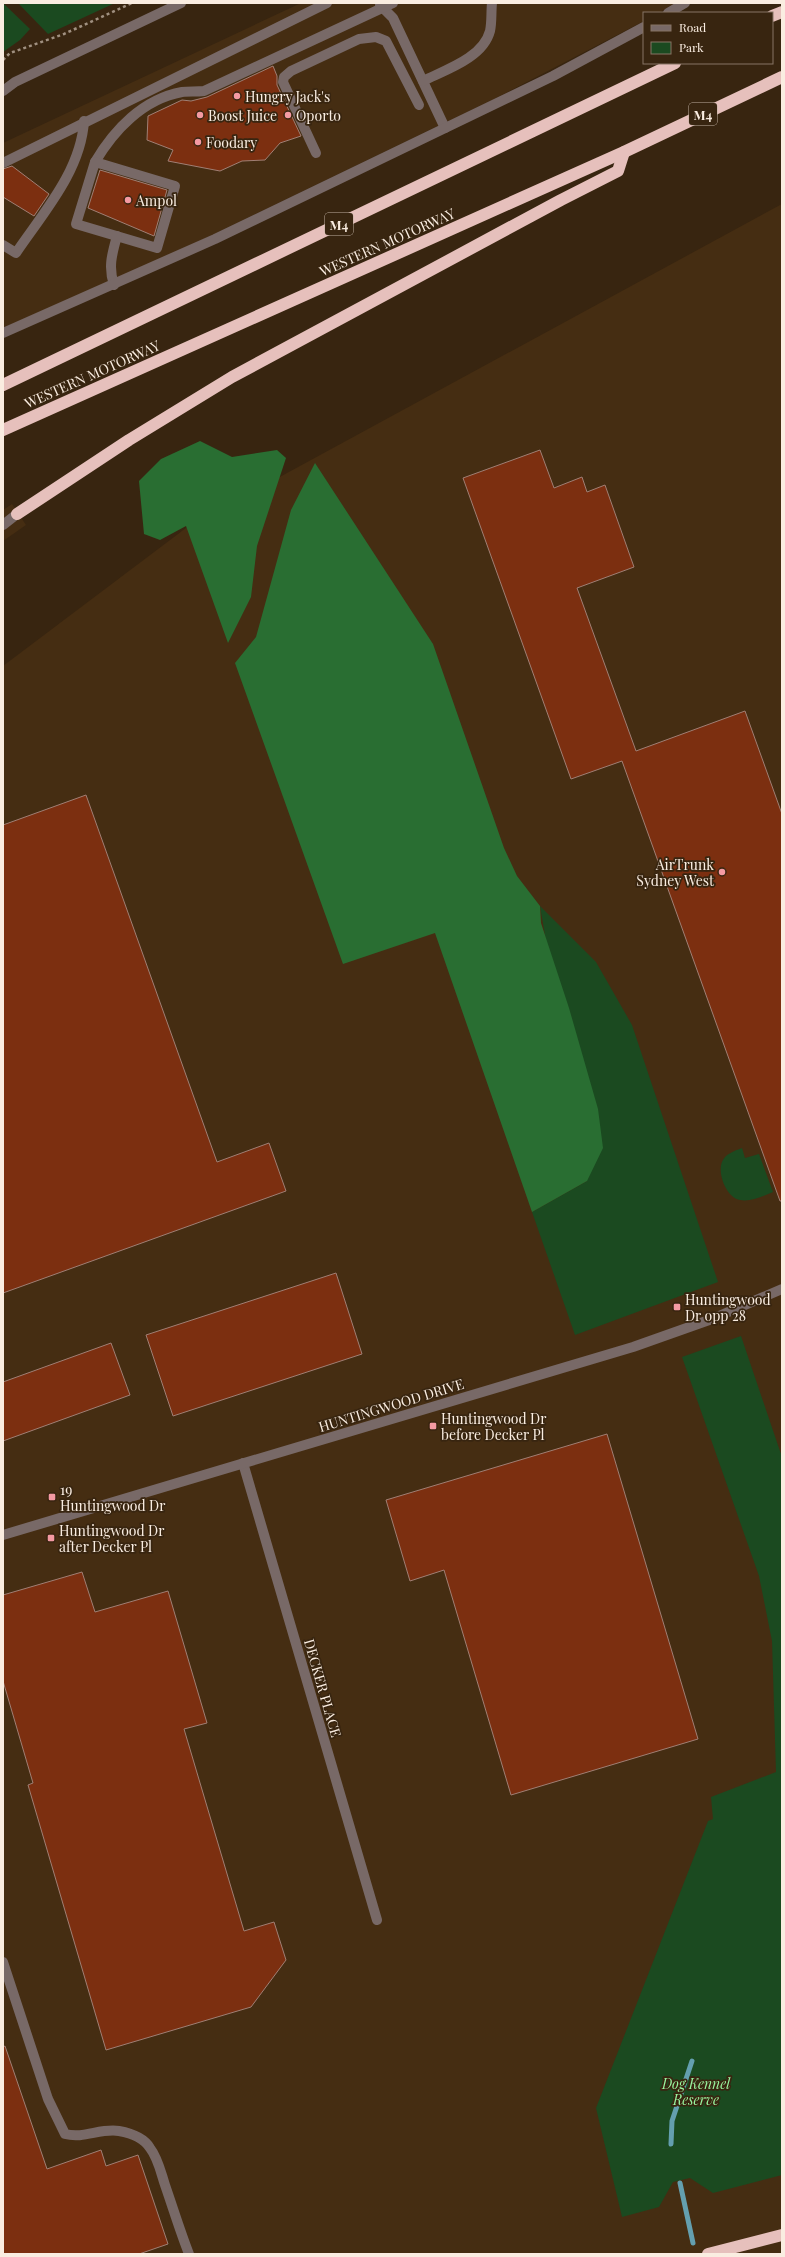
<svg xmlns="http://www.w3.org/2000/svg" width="785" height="2257" font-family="'Playfair Display',serif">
<rect width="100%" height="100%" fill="#382510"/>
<!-- built -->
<g fill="#452d12">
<polygon points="301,3 676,3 658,13 644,13 644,21 492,100 179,251 3,328 3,143"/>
<polygon points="782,204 782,2254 3,2254 3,666 186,528"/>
<polygon points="12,504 26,525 3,541 3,510"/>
</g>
<!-- green -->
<g fill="#1b4a20">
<polygon points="3,3 30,29 20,40 3,52"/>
<polygon points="18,3 115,3 48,34"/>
<polygon points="540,906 596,962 632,1025 718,1282 575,1335 532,1212 587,1181"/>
<path d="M742 1148 745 1158 759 1154 773 1192C763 1196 751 1202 740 1200 727 1198 717 1174 722 1162 725 1154 734 1151 742 1148Z"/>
<polygon points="741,1336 782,1457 782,2175 713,2193 690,2178 673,2182 659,2207 622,2217 596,2108 708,1821 713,1819 711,1797 776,1772 772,1641 759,1576 682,1357"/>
</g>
<!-- forest -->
<g fill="#296e32">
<polygon points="200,441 232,457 277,450 286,458 257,546 251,597 228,643 186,526 160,540 144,534 139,481 161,459"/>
<polygon points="315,463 433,644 504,848 517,876 540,906 541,923 569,1008 598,1109 603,1148 587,1181 532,1212 435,933 343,964 235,663 256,637 291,510"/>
</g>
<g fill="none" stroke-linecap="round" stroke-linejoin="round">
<!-- stream -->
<g stroke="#649faf" stroke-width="5">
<polyline points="671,2144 672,2121 692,2061"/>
<polyline points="680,2183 693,2243"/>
</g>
</g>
<!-- building -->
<g fill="#7c2f10" stroke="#a07f74">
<polygon points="273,66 277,76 277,85 301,136 280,143 265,160 242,161 220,171 168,161 173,150 147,140 148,116 182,100 191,101 207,97"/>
<polygon points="12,166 49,194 34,216 3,197 3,169"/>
<polygon points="100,170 167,190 154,236 88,208"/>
<polygon points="540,450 554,488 582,477 587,492 605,485 634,567 577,588 636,751 745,711 782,814 782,1201 780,1201 622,761 571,779 463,478"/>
<polygon points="86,795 217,1162 269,1143 286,1191 3,1293 3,825"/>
<polygon points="336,1273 362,1354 173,1416 146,1335"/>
<polygon points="111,1343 130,1395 3,1441 3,1382"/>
<polygon points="607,1434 698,1739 511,1795 444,1570 410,1581 386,1500"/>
<polygon points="82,1572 95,1612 168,1591 207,1723 184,1729 244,1931 274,1922 286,1960 251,2007 106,2050 28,1785 33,1783 3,1681 3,1595"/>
<polygon points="5,2046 47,2169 101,2150 106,2166 138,2155 168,2244 139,2254 3,2254 3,2047"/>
</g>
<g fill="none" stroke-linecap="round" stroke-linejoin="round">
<!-- path -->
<polyline stroke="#a09080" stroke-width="2.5" stroke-dasharray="3 3" stroke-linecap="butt" points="3,60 10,53 64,34 132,3"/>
<!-- minor -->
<g stroke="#786967" stroke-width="10">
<polyline points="380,5 393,18 445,128"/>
<polyline points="668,13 685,3"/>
<path d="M423 81C445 70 483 58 490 31 492 22 491 12 492 3"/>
<polyline points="3,91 15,82 181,3"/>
<polyline points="316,153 283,82 284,77 291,71 359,39 376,37 386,41 419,105"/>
<path d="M95 162C114 130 143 99 182 92 189 91 196 92 204 91L393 3"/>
<polygon points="95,162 175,186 157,248 76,224"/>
<polyline points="3,163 327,3"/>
<path d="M3 245 16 253C43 213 81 171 84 121"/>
<path d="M114 285C108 267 112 254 117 236"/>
<polyline points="3,333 215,239 553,76 644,27"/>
<polyline points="3,525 17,514"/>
<polyline points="243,1463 377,1920"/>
<polyline points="3,1535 633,1347 712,1319 782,1289"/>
<path d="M3 1962 48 2099 65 2134C84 2139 100 2128 119 2131 130 2133 144 2138 150 2148 158 2158 161 2173 165 2185 173 2208 180 2231 189 2254"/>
</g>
<!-- highway -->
<g stroke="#e6c0bc" stroke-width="12">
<polyline points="772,16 782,12"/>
<polyline points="3,385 675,63"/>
<polyline points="3,430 624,152 782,77"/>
<polyline points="17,514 129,440 232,377 561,200 618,171 624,152"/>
<polyline points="708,2254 782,2235"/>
</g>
</g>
<!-- markers -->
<g fill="#f49aa2" stroke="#382510" stroke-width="1.5">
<circle cx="237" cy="96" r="4"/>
<circle cx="200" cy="115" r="4"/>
<circle cx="288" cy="115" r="4"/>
<circle cx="198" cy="142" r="4"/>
<circle cx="128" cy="200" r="4"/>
<circle cx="722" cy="872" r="4"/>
<rect x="673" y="1303" width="8" height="8" rx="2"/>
<rect x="429" y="1422" width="8" height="8" rx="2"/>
<rect x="48" y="1493" width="8" height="8" rx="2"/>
<rect x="47" y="1534" width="8" height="8" rx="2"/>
</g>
<g text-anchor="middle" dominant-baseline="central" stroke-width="3.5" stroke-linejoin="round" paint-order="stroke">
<!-- shield labels -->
<g fill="#382510" stroke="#c0b1a2" stroke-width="1">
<rect x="689" y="103" width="28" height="22" rx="3"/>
<rect x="325" y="213" width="28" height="22" rx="3"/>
</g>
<g font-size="13" font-weight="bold" fill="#faede1">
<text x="703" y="114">M4</text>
<text x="339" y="224">M4</text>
</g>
<!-- poi labels -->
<g font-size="14" fill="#faede1" stroke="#382510" text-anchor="start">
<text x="245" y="96">Hungry Jack's</text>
<text x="208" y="115">Boost Juice</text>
<text x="296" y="115">Oporto</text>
<text x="206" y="142">Foodary</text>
<text x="136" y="200">Ampol</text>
<text x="714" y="864" text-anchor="end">AirTrunk<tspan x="714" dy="16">Sydney West</tspan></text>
<text x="685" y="1299">Huntingwood<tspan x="685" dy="16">Dr opp 28</tspan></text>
<text x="441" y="1418">Huntingwood Dr<tspan x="441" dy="16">before Decker Pl</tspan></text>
<text x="60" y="1489">19<tspan x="60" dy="16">Huntingwood Dr</tspan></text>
<text x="59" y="1530">Huntingwood Dr<tspan x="59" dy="16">after Decker Pl</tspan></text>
</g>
<!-- street labels -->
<g font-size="14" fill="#faede1" stroke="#382510">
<text transform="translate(387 242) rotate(-24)">WESTERN MOTORWAY</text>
<text transform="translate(92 374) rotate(-24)">WESTERN MOTORWAY</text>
<text transform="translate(391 1405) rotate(-17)">HUNTINGWOOD DRIVE</text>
<text transform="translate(323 1688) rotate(74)">DECKER PLACE</text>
</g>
<!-- park labels -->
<g font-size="14" font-style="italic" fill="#99f59f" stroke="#382510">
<text x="696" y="2083">Dog Kennel<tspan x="696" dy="16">Reserve</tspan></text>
</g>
</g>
<!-- border -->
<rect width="785" height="2257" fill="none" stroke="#faede1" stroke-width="8"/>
<!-- legend -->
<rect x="643" y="12" width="130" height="52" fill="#382510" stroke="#867564"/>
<rect x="651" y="25" width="20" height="6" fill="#786967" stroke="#867564"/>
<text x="679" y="32" font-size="12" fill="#faede1">Road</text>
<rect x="651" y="42" width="20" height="12" fill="#1b4a20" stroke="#867564"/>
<text x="679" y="52" font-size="12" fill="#faede1">Park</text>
</svg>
